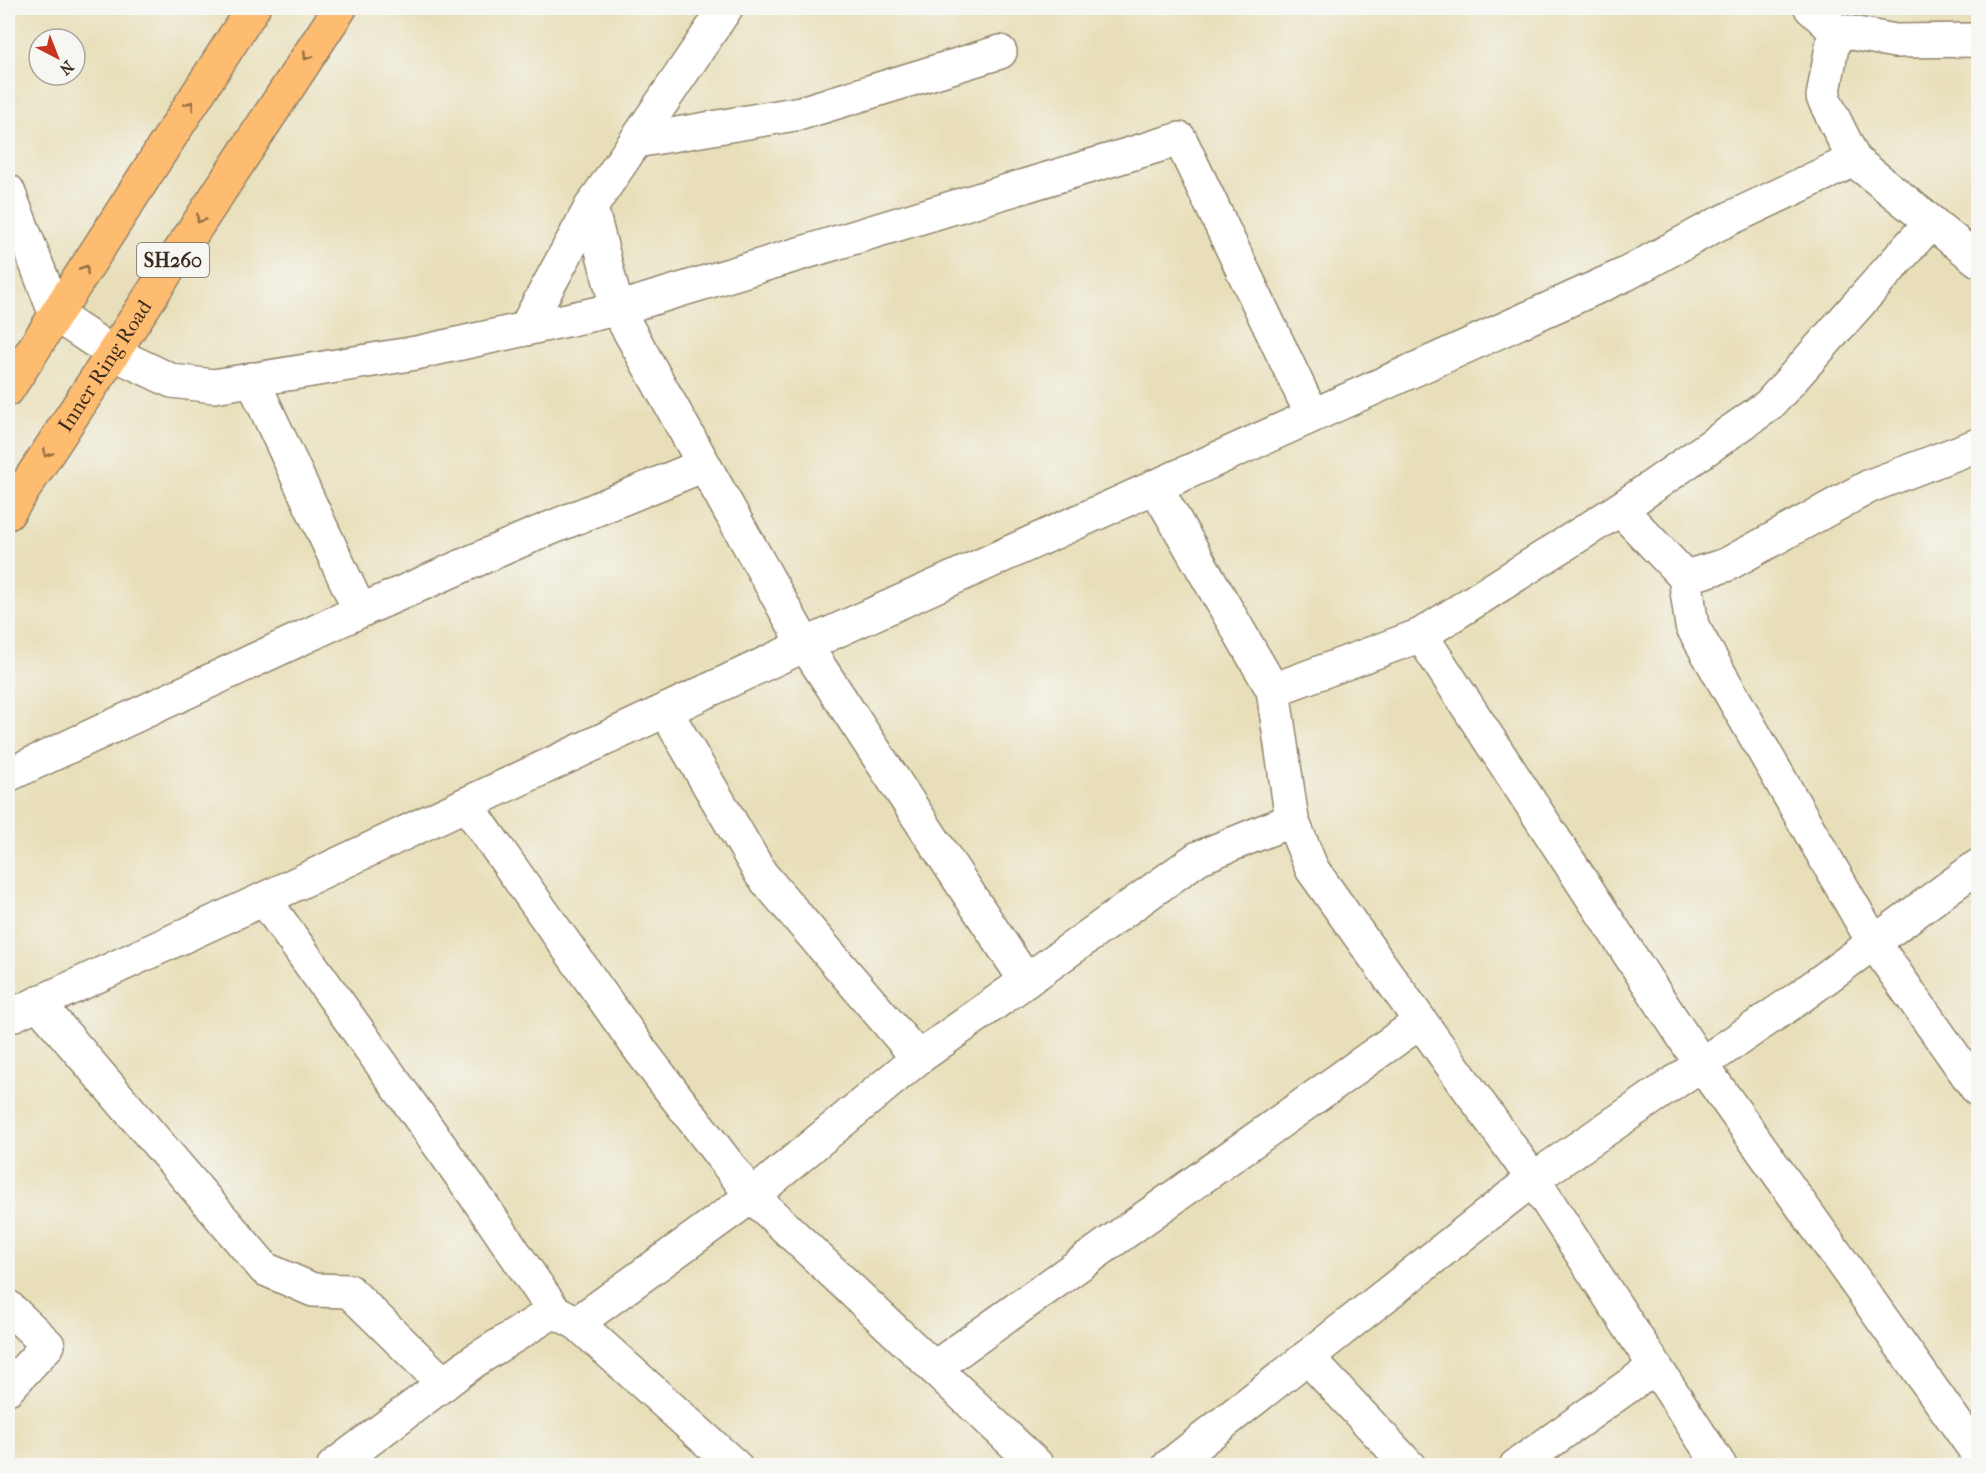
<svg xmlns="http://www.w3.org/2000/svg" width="1986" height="1473" font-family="'IM FELL French Canon',serif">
<rect width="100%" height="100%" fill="#f6f6f2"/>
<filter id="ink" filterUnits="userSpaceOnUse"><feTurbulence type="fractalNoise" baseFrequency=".0167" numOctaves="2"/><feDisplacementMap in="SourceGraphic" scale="12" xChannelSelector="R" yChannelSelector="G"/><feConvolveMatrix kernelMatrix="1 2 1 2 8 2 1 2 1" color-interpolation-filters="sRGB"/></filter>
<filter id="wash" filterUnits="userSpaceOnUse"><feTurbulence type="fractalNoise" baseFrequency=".008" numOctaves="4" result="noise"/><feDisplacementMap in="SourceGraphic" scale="24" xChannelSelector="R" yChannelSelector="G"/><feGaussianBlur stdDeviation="1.35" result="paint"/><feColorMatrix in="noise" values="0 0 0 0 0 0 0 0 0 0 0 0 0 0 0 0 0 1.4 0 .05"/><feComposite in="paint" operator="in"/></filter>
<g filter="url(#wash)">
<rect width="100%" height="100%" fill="#e8dfba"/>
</g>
<g filter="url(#ink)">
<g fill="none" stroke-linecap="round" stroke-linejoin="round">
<!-- street casing -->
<g stroke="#92846c" stroke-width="36">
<g id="street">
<polyline points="1811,8 1835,30 1895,41 1978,40"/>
<polyline points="1835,30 1823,97 1854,160 1978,260"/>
<polyline points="636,141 801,113 1000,52"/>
<polyline points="8,191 56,315 113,353 172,381 214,386 416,353 617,309 805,645 1026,981"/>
<polyline points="591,207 617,309 1180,139 1312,415"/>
<polyline points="525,329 591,207 726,8"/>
<polyline points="252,379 360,611"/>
<polyline points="1155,486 1273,690 1292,820 1312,869 1533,1179 1720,1466"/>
<polyline points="1620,509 1685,577 1692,626 1874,943 1978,1090"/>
<polyline points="1685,577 1726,565 1870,486 1978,445"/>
<polyline points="1421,635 1701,1064 1978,1454"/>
<polyline points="1273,690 1421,635 1620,509 1769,405 1931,222"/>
<polyline points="665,710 761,874 918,1058"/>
<polyline points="8,775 360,611 524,539 704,465"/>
<polyline points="466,804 641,1051 752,1196 1038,1466"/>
<polyline points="264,899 482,1205 554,1311"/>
<polyline points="38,1003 265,1269 313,1290 349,1291 444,1384"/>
<polyline points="8,1017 264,899 805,645 1626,274 1716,225 1854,160"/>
<polyline points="8,1307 48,1345 8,1388"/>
<polyline points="577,1323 735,1466"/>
<polyline points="1307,1357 1409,1466"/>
<polyline points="934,1368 1420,1022"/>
<polyline points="334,1466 474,1361 554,1311 577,1323 752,1196 918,1058 1198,858 1292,820"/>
<polyline points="1169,1466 1533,1179 1797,999 1978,866"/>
<polyline points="1516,1466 1655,1367"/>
</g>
</g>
<!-- highway casing -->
<g stroke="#92846c" stroke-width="36">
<g id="highway">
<polyline points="8,389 253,8"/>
<path id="s1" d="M8 513 340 8"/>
</g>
</g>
<!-- street -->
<use href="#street" stroke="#fff" stroke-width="33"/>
<!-- highway -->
<use href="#highway" stroke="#febc70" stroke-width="33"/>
</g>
<!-- one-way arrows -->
<defs><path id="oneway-chevron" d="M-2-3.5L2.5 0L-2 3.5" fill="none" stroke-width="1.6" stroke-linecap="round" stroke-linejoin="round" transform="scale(1.5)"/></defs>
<g stroke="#936c43">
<use href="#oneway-chevron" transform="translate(307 56) rotate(123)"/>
<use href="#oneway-chevron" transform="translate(190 105) rotate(-57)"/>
<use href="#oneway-chevron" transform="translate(200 219) rotate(123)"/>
<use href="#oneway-chevron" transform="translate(85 269) rotate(-57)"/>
<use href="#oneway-chevron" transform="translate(47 453) rotate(123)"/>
</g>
</g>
<g text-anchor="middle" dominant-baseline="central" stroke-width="4.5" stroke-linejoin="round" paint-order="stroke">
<!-- shield labels -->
<rect fill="#f6f6f2" stroke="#73675e" stroke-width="1.5" x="137" y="243" width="72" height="34" rx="4.5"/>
<g font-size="20" font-weight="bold" fill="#3b2a1e">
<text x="173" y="260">SH260</text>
</g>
<!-- street labels -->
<g font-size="21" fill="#3b2a1e" stroke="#f6f6f2">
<text stroke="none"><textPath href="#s1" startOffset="176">Inner Ring Road</textPath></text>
</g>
</g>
<!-- margin -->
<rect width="1986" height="1473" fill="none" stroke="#f6f6f2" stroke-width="30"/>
<!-- north arrow -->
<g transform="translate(57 57) rotate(138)"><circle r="28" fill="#f6f6f2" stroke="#aba49d" stroke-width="1.5"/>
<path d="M0-4.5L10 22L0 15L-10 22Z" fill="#c8321e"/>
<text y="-9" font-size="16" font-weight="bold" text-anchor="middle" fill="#3b2a1e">N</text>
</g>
</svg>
